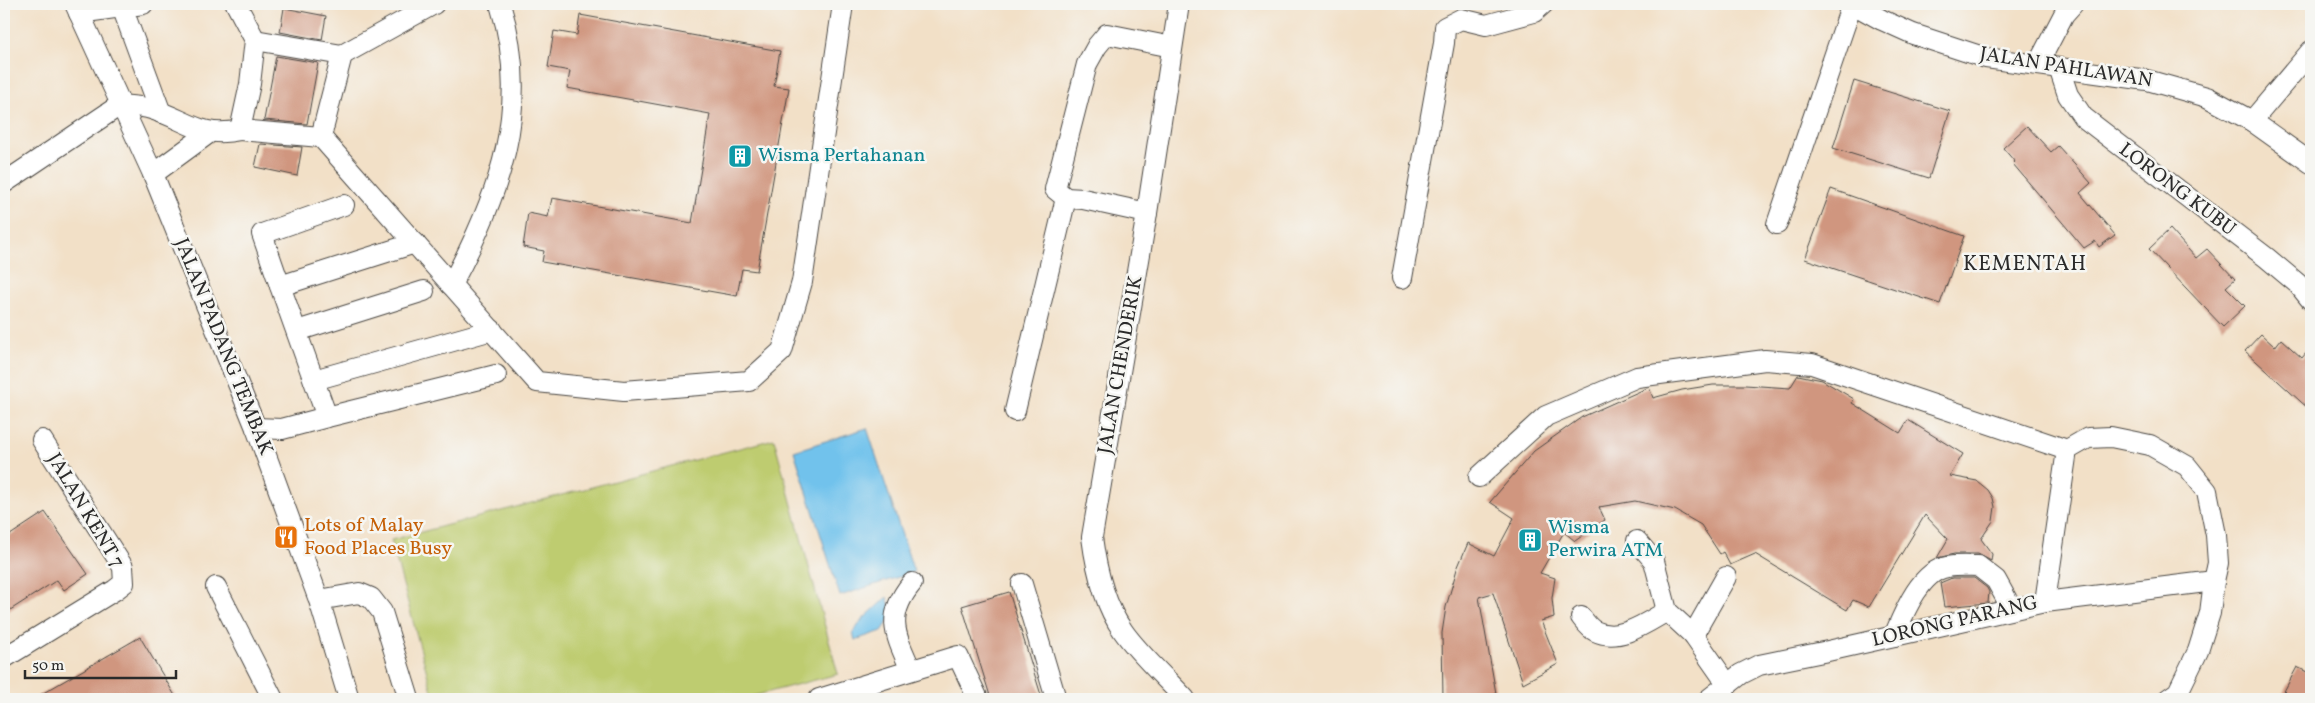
<svg xmlns="http://www.w3.org/2000/svg" width="2315" height="703" font-family="Vollkorn,serif">
<rect width="100%" height="100%" fill="#f6f6f2"/>
<filter id="ink" filterUnits="userSpaceOnUse"><feTurbulence type="fractalNoise" baseFrequency=".02" numOctaves="2"/><feDisplacementMap in="SourceGraphic" scale="10" xChannelSelector="R" yChannelSelector="G"/><feConvolveMatrix kernelMatrix="1 2 1 2 8 2 1 2 1" color-interpolation-filters="sRGB"/></filter>
<filter id="wash" filterUnits="userSpaceOnUse"><feTurbulence type="fractalNoise" baseFrequency=".0096" numOctaves="4" result="noise"/><feDisplacementMap in="SourceGraphic" scale="20" xChannelSelector="R" yChannelSelector="G"/><feGaussianBlur stdDeviation="1.12" result="paint"/><feColorMatrix in="noise" values="0 0 0 0 0 0 0 0 0 0 0 0 0 0 0 0 0 1.4 0 .05"/><feComposite in="paint" operator="in"/></filter>
<g filter="url(#wash)">
<rect width="100%" height="100%" fill="#f2e0c7"/>
<!-- green -->
<polygon fill="#becc6f" stroke="#747c4d" points="774,439 838,674 742,699 434,699 391,540"/>
<!-- water -->
<g fill="#71c2ec" stroke="#4e768c">
<polygon points="867,428 914,572 840,596 794,451"/>
<polygon points="887,597 893,615 882,631 855,640 853,633 862,620"/>
</g>
<g id="blocks">
<!-- building -->
<g fill="#d0967f">
<polygon points="284,8 326,16 322,40 280,32"/>
<polygon points="580,15 780,51 774,86 789,88 757,271 742,269 737,296 542,262 544,251 523,247 528,213 548,217 552,198 692,223 710,114 567,88 570,71 548,67 554,31 577,35"/>
<polygon points="276,56 318,63 307,124 264,120"/>
<polygon points="1854,81 1950,111 1929,178 1833,148"/>
<polygon points="2027,126 2051,152 2058,146 2091,183 2080,193 2115,235 2099,247 2095,241 2084,248 2013,164 2015,162 2003,148"/>
<polygon points="260,144 302,147 297,176 255,167"/>
<polygon points="1831,189 1964,236 1940,304 1805,259"/>
<polygon points="2170,229 2196,258 2207,249 2235,279 2226,287 2245,306 2223,327 2149,249"/>
<polygon points="2261,334 2275,347 2281,339 2302,358 2311,347 2311,411 2245,351"/>
<polygon points="1798,375 1822,380 1854,399 1852,403 1900,433 1908,420 1963,454 1950,476 1977,481 1988,490 1993,498 1995,507 1993,521 1981,539 1992,554 1991,561 1978,554 1954,554 1937,558 1948,539 1925,515 1869,607 1853,600 1847,610 1755,554 1730,565 1723,552 1720,554 1701,525 1675,510 1635,501 1599,507 1605,520 1575,541 1564,532 1540,573 1555,578 1552,598 1554,617 1541,621 1558,664 1523,683 1493,593 1479,597 1497,699 1443,699 1442,633 1446,607 1457,569 1468,543 1494,556 1514,518 1490,502 1534,451 1582,417 1647,388 1649,387 1653,398 1682,390 1713,385 1745,385 1790,388"/>
<polygon points="45,512 88,574 64,590 57,580 4,614 4,539"/>
<polygon points="1952,578 1974,578 1987,588 1989,592 1988,603 1944,607 1940,583"/>
<polygon points="1009,592 1041,695 1027,699 991,699 962,606"/>
<polygon points="140,637 177,699 33,699"/>
<polygon points="2297,667 2311,674 2311,699 2280,699"/>
</g>
</g>
</g>
<g filter="url(#ink)">
<use href="#blocks" fill-opacity="0" stroke="#494642" stroke-width="1"/>
<g fill="none" stroke-linecap="round" stroke-linejoin="round">
<!-- minor casing -->
<g stroke="#494642" stroke-width="22">
<g id="minor">
<polyline points="75,4 153,174 256,428 319,600 349,699"/>
<path d="M1179 4 1147 213 1092 537C1096 568 1104 604 1123 631 1139 654 1166 678 1185 699"/>
<polyline points="1853,4 1882,20 1913,34 1986,58 2147,80 2207,97 2252,121 2311,163"/>
<polyline points="122,7 161,113"/>
<polyline points="79,13 143,4"/>
<polyline points="255,40 342,55"/>
<polyline points="342,55 321,137 537,382 624,391 749,381 782,351 802,282 843,4"/>
<polyline points="342,55 434,4"/>
<polyline points="2038,64 2064,14 2073,4"/>
<polyline points="2059,68 2068,95 2083,117 2267,258 2298,284 2311,300"/>
<path d="M120 105C130 106 141 106 151 109 187 119 199 139 240 130L250 84 255 40 236 4"/>
<polyline points="2252,121 2311,51"/>
<polyline points="240,130 321,137"/>
<polyline points="153,174 209,133"/>
<polyline points="4,183 120,105"/>
<polyline points="344,205 262,234 280,286 415,243"/>
<polyline points="1147,213 1083,199 1066,198 1055,189 1087,64 1097,46 1107,34 1172,47"/>
<polyline points="1777,224 1852,4"/>
<polyline points="1402,278 1444,43 1445,27 1461,19 1486,25 1534,12 1543,4"/>
<path d="M451 285C500 195 532 105 500 4"/>
<polyline points="280,286 327,417 496,375"/>
<polyline points="297,331 424,291"/>
<polyline points="314,380 492,330"/>
<polyline points="1015,411 1066,198"/>
<polyline points="256,428 282,429 327,417"/>
<polyline points="1479,477 1546,416 1637,377 1765,360 1812,364 2067,450"/>
<polyline points="1637,541 1654,561 1667,611 1693,635 1728,685"/>
<polyline points="1022,584 1056,699"/>
<polyline points="216,587 273,699"/>
<polyline points="319,600 359,593 371,598 382,612 409,699"/>
<polyline points="2045,602 2067,450 2088,438 2111,437 2150,445 2187,466 2207,491 2216,535 2218,563 2214,581 2210,613 2198,651 2178,692 2168,699"/>
<path d="M1581 617C1585 622 1590 629 1595 631 1619 643 1646 623 1667 611"/>
<polyline points="1693,635 1726,577"/>
<path d="M1894 636C1903 615 1920 571 1947 567 1957 565 1968 566 1978 566L1996 580 2012 609"/>
<polyline points="4,658 115,590 124,583 123,567 42,440"/>
<path d="M911 670C896 636 884 617 912 583"/>
<polyline points="819,699 958,656 978,699"/>
<polyline points="1709,699 1741,674 1759,665 1828,651 2045,602 2214,581"/>
</g>
</g>
<!-- minor -->
<use href="#minor" stroke="#fff" stroke-width="20"/>
</g>
</g>
<!-- icons -->
<defs>
<g id="building-square" transform="scale(1.25)"><rect x="-9" y="-9" width="18" height="18" rx="4" fill="#0f9aa8" stroke="#f6f6f2"/><path d="M-4-6H4V6H1V3H-1V6H-4ZM-2.5-4.3h1.7v1.8h-1.7ZM.8-4.3h1.7v1.8H.8ZM-2.5-1h1.7V.8h-1.7ZM.8-1h1.7V.8H.8Z" fill="#fff"/></g>
<g id="restaurant-square" transform="scale(1.25)"><rect x="-9" y="-9" width="18" height="18" rx="4" fill="#e8710a" stroke="#f6f6f2"/><path d="M-5-6h1v4h1v-4h1v4h1v-4h1v5L-1.5 .5V6h-2V.5L-5-1ZM5-6V6H3V1.5H1.5Q1.5-4 5-6Z" fill="#fff"/></g>
</defs>
<g fill-rule="evenodd">
<use href="#building-square" x="740" y="156"/>
<use href="#restaurant-square" x="286" y="537"/>
<use href="#building-square" x="1530" y="540"/>
</g>
<g text-anchor="middle" dominant-baseline="central" stroke-width="5" stroke-linejoin="round" paint-order="stroke">
<!-- street labels -->
<g font-size="20" fill="#2b2b2b" stroke="#f6f6f2">
<text transform="translate(2066 68) rotate(9)">JALAN PAHLAWAN</text>
<text transform="translate(2177 190) rotate(37)">LORONG KUBU</text>
<text transform="translate(223 347) rotate(68)">JALAN PADANG TEMBAK</text>
<text transform="translate(1121 365) rotate(-80)">JALAN CHENDERIK</text>
<text transform="translate(85 511) rotate(59)">JALAN KENT 7</text>
<text transform="translate(1955 622) rotate(-13)">LORONG PARANG</text>
</g>
<!-- culture labels -->
<g font-size="20" fill="#0d838f" stroke="#f6f6f2" text-anchor="start">
<text x="758" y="156">Wisma Pertahanan</text>
<text x="1548" y="528">Wisma<tspan x="1548" dy="23">Perwira ATM</tspan></text>
</g>
<!-- food labels -->
<g font-size="20" fill="#c56008" stroke="#f6f6f2" text-anchor="start">
<text x="304" y="526">Lots of Malay<tspan x="304" dy="23">Food Places Busy</tspan></text>
</g>
<!-- neighbourhood labels -->
<g font-size="21" letter-spacing="1" fill="#2b2b2b" stroke="#f6f6f2">
<text x="2025" y="264">KEMENTAH</text>
</g>
</g>
<!-- margin -->
<rect width="2315" height="703" fill="none" stroke="#f6f6f2" stroke-width="20"/>
<!-- scale -->
<path d="M25 670v8h151v-8" fill="none" stroke="#2b2b2b" stroke-width="2.5"/>
<text x="32" y="670" font-size="15" fill="#2b2b2b" stroke="#f6f6f2" stroke-width="4" paint-order="stroke">50 m</text>
</svg>
